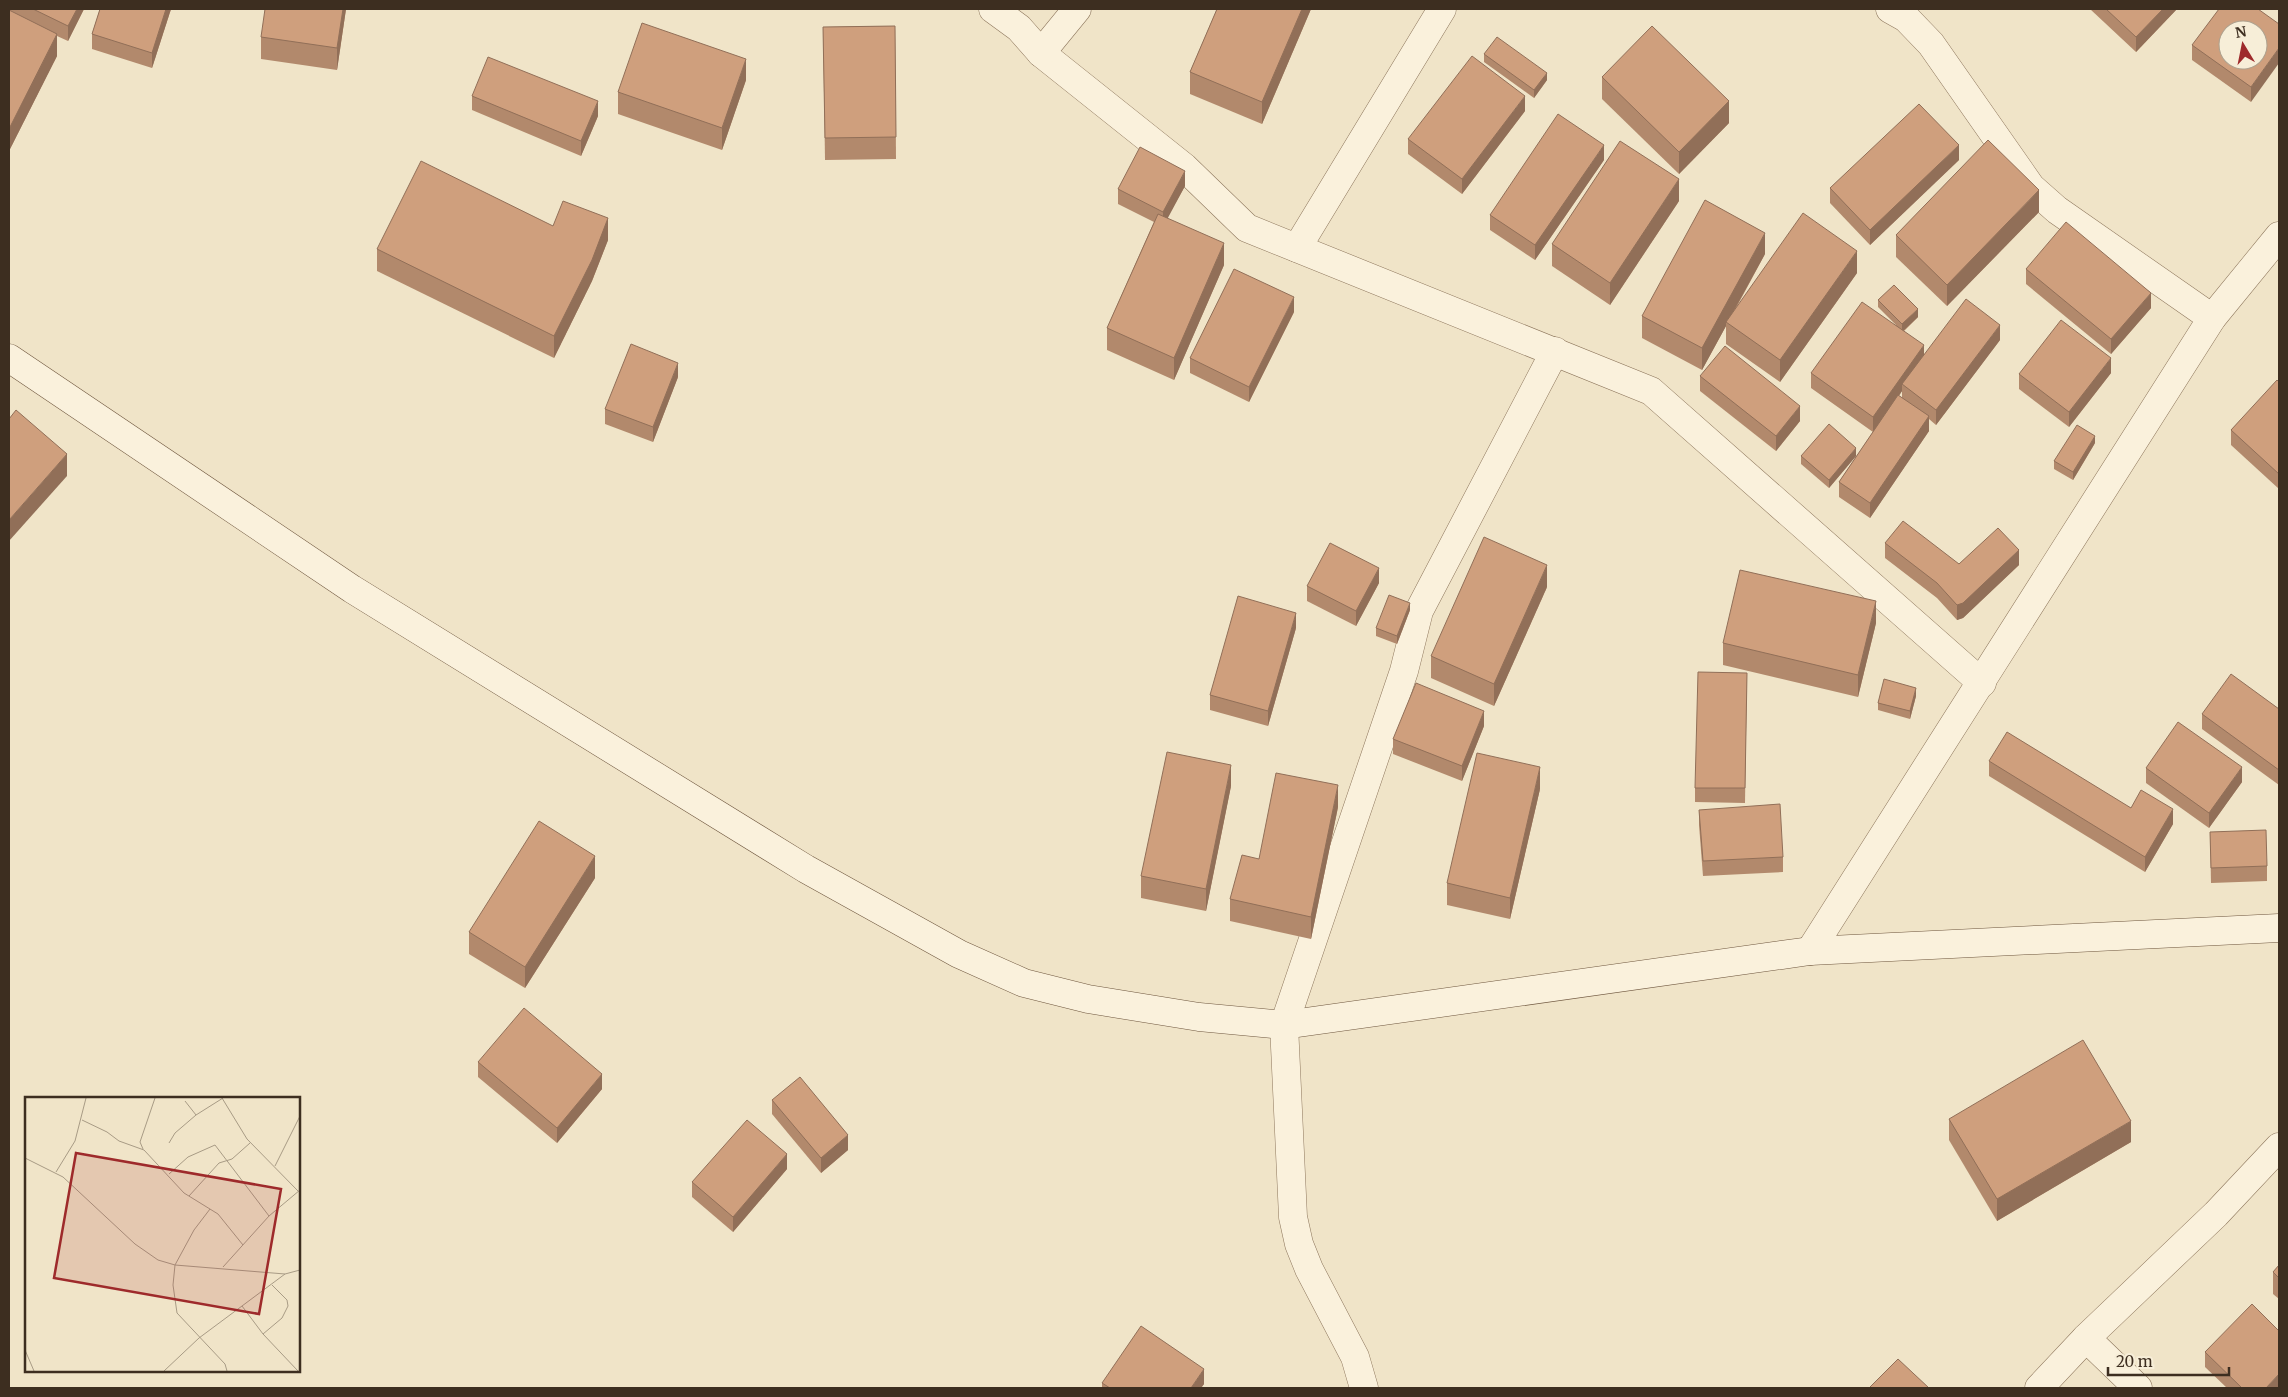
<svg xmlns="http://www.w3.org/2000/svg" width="2288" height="1397" font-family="Merriweather,serif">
<rect width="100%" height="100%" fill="#f0e4c8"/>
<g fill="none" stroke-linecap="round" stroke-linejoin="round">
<!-- street casing -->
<g stroke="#8d765c" stroke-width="29">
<g id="street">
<polyline points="993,9 1019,28 1041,53 1184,167 1247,228 1651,391 1982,683"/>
<polyline points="1890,9 1906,18 1931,44 2031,187 2057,210 2212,318"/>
<polyline points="1041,53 1077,9"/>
<polyline points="1297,248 1442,9"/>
<polyline points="1810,951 2212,318 2279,236"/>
<polyline points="2086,1338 2138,1388"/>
<polyline points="1364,1388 1355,1357 1309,1269 1299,1244 1293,1217 1284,1025 1404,671 1419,611 1555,351"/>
<polyline points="2039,1388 2086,1338 2216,1214 2279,1147"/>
</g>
</g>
<!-- secondary casing -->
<g stroke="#6f573f" stroke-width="29">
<polyline id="secondary" points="9,358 352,589 806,869 959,954 1024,983 1088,999 1199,1017 1284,1025 1810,951 2279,928"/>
</g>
<!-- street -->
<use href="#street" stroke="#faf1dc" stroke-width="28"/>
<!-- secondary -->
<use href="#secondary" stroke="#faf1dc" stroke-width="28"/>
</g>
<!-- wall -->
<g fill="#b2896c" fill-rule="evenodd">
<polygon points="9,9 84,9 68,41 57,36 57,56 9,151"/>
<polygon points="100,9 171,9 152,68 92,49 92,34"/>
<polygon points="346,9 337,70 261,59 261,37"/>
<polygon points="1217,9 1311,9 1262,124 1190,94 1190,72"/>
<polygon points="2090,9 2177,9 2136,52"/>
<polygon points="2258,9 2251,102 2192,60 2192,45"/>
<polygon points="895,26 896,159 825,160 823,27"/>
<polygon points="1484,54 1547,80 1534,98 1484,62"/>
<polygon points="1602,77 1729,123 1679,174 1602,99"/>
<polygon points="746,80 722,150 618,114 618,92"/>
<polygon points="472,96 598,116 581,156 472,110"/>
<polygon points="1525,111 1462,194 1408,154 1408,139"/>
<polygon points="1604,160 1535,260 1490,230 1490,215"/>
<polygon points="1959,160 1870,245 1830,203 1830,188"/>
<polygon points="1185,186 1167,218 1224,265 1174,380 1107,350 1107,328 1154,222 1118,204 1118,189"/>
<polygon points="1679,201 1610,305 1552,266 1552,244"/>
<polygon points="2039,212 1947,306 1896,257 1896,235"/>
<polygon points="553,226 608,240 592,281 554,358 377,271 377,249"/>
<polygon points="1765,254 1735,310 1857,273 1780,382 1726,344 1726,326 1702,370 1642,338 1642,316"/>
<polygon points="2026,269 2151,308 2111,354 2026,284"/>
<path d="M1878 300 1918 317 1904 331 1924 354 2000 340 1936 425 1929 419V431L1870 518 1839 497V482L1873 432 1811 388V373L1896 325 1878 307ZM1902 391V398L1899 396Z"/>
<polygon points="1294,312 1249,402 1190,373 1190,358"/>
<polygon points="2111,373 2069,427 2019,389 2019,374"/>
<polygon points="1700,376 1800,421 1776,451 1700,391"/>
<polygon points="678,377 653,442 605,424 605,409"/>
<polygon points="2279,382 2279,489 2231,445 2231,430"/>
<polygon points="2095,443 2073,480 2054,469 2054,461"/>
<polygon points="1801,456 1856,456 1829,488 1801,464"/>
<polygon points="1885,543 1959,564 2019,565 1963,618 1957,620 1937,598 1885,558"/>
<polygon points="1379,583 1356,626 1307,601 1307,586"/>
<polygon points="1547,587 1494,706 1431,678 1431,656"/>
<polygon points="1410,610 1397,644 1376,636 1376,628"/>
<polygon points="1876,623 1858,697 1723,665 1723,643"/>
<polygon points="1296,628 1268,726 1210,710 1210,695"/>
<polygon points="1747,673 1745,803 1695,802 1695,788"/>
<polygon points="1916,696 1910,719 1878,710 1878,703"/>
<polygon points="2279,709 2279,785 2202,729 2202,714"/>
<polygon points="1484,726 1462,781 1393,754 1393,739"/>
<polygon points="1989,761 2131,808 2173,824 2145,872 1989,776"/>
<polygon points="2146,768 2242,782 2209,828 2146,783"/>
<polygon points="1231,786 1206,911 1141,898 1141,876"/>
<polygon points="1540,789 1510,919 1447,905 1447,883"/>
<polygon points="1338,807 1311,939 1230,921 1230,899 1259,859"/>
<polygon points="1699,810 1783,857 1783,872 1703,876 1699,825"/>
<polygon points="2210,832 2267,866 2267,881 2211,883"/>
<polygon points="595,878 525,988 469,954 469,932"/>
<polygon points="478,1062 602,1089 557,1143 478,1077"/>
<polygon points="772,1100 848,1150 821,1173 772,1114"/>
<polygon points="1949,1119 2131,1142 1997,1221 1949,1140"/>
<polygon points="787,1169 733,1232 692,1197 692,1182"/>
<polygon points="2279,1265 2279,1299 2273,1294 2273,1272"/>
<polygon points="2205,1352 2279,1388 2227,1388 2205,1367"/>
<polygon points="1102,1383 1204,1384 1201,1388 1102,1388"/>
</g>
<!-- shaded-wall -->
<g fill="#916f58">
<polygon points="77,9 84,9 68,41 68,26"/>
<polygon points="166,9 171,9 152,68 152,53"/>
<polygon points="343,9 346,9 337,70 337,48"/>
<polygon points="1302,9 1311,9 1262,124 1262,102"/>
<polygon points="2163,9 2177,9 2136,52 2136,37"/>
<polygon points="57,34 57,56 9,151 9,129"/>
<polygon points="2279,48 2279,63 2251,102 2251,87"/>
<polygon points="746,59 746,80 722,150 722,128"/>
<polygon points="1547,73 1547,80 1534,98 1534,90"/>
<polygon points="1525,96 1525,111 1462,194 1462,179"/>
<polygon points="598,101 598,116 581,156 581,141"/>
<polygon points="1729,101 1729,123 1679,174 1679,152"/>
<polygon points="1604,145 1604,160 1535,260 1535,245"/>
<polygon points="1959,145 1959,160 1870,245 1870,230"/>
<polygon points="1185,171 1185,186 1163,227 1163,212"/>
<polygon points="1679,179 1679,201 1610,305 1610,283"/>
<polygon points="2039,190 2039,212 1947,306 1947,285"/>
<polygon points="608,218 608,240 592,281 554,358 554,336"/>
<polygon points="1765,233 1765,254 1727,323 1726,322 1726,326 1702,370 1702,348"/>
<polygon points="1224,243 1224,265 1174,380 1174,358"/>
<polygon points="1857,251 1857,273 1780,382 1780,360"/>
<polygon points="2151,293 2151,308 2111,354 2111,339"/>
<polygon points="1294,297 1294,312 1249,402 1249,387"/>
<polygon points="1918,309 1918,317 1902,332 1902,324"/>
<polygon points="2000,325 2000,340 1936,425 1936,410"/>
<polygon points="1924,345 1924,360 1902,384 1902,391 1873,432 1873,417"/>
<polygon points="2111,358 2111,373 2069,427 2069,412"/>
<polygon points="678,363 678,377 653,442 653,427"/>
<polygon points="1800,406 1800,421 1776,451 1776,436"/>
<polygon points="1929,416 1929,431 1870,518 1870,503"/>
<polygon points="2095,436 2095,443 2073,480 2073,472"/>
<polygon points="1856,448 1856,456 1829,488 1829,480"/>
<polygon points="67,454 67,476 9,541 9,520"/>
<polygon points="2019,550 2019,565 1963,618 1957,620 1957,605"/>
<polygon points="1547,565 1547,587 1494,706 1494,684"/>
<polygon points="1379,568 1379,583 1356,626 1356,611"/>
<polygon points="1876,601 1876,623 1858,697 1858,675"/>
<polygon points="1410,603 1410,610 1397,644 1397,636"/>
<polygon points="1296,613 1296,628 1268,726 1268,711"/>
<polygon points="1916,688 1916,696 1910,719 1910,711"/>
<polygon points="1484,711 1484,726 1462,781 1462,766"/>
<polygon points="1231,765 1231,786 1206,911 1206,889"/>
<polygon points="1540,767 1540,789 1510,919 1510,898"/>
<polygon points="2242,767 2242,782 2209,828 2209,813"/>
<polygon points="1338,785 1338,807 1311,939 1311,917"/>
<polygon points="2173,809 2173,824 2145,872 2145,857"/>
<polygon points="595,856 595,878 525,988 525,967"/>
<polygon points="602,1074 602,1089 557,1143 557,1128"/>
<polygon points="2131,1121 2131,1142 1997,1221 1997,1199"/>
<polygon points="848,1135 848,1150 821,1173 821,1158"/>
<polygon points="787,1154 787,1169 733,1232 733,1217"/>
<polygon points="1204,1369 1204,1384 1201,1388 1191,1388"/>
<polygon points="2279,1374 2279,1388 2266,1388"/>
</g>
<!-- building -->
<g fill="#cf9f7d" stroke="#916f58" fill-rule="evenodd">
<polygon points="33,9 77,9 68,26"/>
<polygon points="100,9 166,9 152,53 92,34"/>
<polygon points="265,9 343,9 337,48 261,37"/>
<polygon points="1217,9 1302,9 1262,102 1190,72"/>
<polygon points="2106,9 2163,9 2136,37"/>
<path d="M2219 9H2258L2279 24V48L2251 87 2192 45ZM2228 30H2258V60H2228Z"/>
<polygon points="9,10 57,34 9,129"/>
<polygon points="642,23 746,59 722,128 618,92"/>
<polygon points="895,26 896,137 825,138 823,27"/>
<polygon points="1652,26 1729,101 1679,152 1602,77"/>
<polygon points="1497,37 1547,73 1534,90 1484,54"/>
<polygon points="1472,56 1525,96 1462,179 1408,139"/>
<polygon points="488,57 598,101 581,141 472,96"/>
<polygon points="1919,104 1959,145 1870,230 1830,188"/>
<polygon points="1558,114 1604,145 1535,245 1490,215"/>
<polygon points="1988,140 2039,190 1947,285 1896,235"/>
<polygon points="1620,141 1679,179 1610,283 1552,244"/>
<polygon points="1140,147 1185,171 1163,212 1118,189"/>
<polygon points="421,161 553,226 563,201 608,218 592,260 554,336 377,249"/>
<polygon points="1705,200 1765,233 1702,348 1642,316"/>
<polygon points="1803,213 1857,251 1780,360 1726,322"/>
<polygon points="1158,214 1224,243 1174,358 1107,328"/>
<polygon points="2066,222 2151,293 2111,339 2026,269"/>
<polygon points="1234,269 1294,297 1249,387 1190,358"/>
<polygon points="1894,285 1918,309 1902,324 1878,300"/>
<polygon points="1966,299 2000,325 1936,410 1902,384"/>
<polygon points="1862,302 1924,345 1873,417 1811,373"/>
<polygon points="2061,320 2111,358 2069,412 2019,374"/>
<polygon points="631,344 678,363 653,427 605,409"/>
<polygon points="1725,346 1800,406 1776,436 1700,376"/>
<polygon points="2277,380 2279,382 2279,474 2231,430"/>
<polygon points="1898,395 1929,416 1870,503 1839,482"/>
<polygon points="16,410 67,454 9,520 9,419"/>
<polygon points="1829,424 1856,448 1829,480 1801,456"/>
<polygon points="2077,425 2095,436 2073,472 2054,461"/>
<polygon points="1903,521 1959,564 1998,528 2019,550 1963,603 1957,605 1937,583 1885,543"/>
<polygon points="1484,537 1547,565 1494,684 1431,656"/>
<polygon points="1330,543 1379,568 1356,611 1307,586"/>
<polygon points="1740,570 1876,601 1858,675 1723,643"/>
<polygon points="1389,595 1410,603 1397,636 1376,628"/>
<polygon points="1238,596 1296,613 1268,711 1210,695"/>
<polygon points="1698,672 1747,673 1745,788 1695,788"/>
<polygon points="2231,674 2279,709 2279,770 2202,714"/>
<polygon points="1884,679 1916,688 1910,711 1878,703"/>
<polygon points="1416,683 1484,711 1462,766 1393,739"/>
<polygon points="2178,722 2242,767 2209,813 2146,768"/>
<polygon points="2007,732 2131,808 2141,790 2173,809 2145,857 1989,761"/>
<polygon points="1167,752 1231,765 1206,889 1141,876"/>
<polygon points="1477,753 1540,767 1510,898 1447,883"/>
<polygon points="1276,773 1338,785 1311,917 1230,899 1242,855 1259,859"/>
<polygon points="1780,804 1783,857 1703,861 1699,810"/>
<polygon points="539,821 595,856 525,967 469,932"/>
<polygon points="2266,830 2267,866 2211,868 2210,832"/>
<polygon points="524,1008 602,1074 557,1128 478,1062"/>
<polygon points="2083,1040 2131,1121 1997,1199 1949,1119"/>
<polygon points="800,1077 848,1135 821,1158 772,1100"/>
<polygon points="747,1120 787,1154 733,1217 692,1182"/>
<polygon points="2279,1265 2279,1278 2273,1272"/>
<polygon points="2252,1304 2279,1331 2279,1374 2266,1388 2242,1388 2205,1352"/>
<polygon points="1141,1326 1204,1369 1191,1388 1110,1388 1102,1383"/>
<polygon points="1898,1359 1929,1388 1869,1388"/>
</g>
<!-- overview -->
<g transform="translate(25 1097)">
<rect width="275" height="275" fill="#f0e4c8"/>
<path fill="none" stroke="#a89b85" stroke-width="1" d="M197 1 222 42 273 94M160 4 171 18M57 23 82 35 94 44 119 53 159 96 193 117 218 148M144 46 150 36 171 18 198 1M118 52 115 45 130 1M0 61 38 80 110 147 133 163 150 168 260 177 275 173M250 69 275 19M31 75 50 44 61 1M144 77 163 60 190 48 244 119M164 99 194 66 207 62 225 46M185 112 169 133 150 168 148 188 152 216 200 267 202 274M198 170 244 119 275 93M217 209 238 237 273 274M238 237 257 221 263 209 262 203 247 188M0 253 9 274M139 274 174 241 260 177"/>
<path fill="#9e2a2b" fill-opacity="0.15" stroke="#9e2a2b" stroke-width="2.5" d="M51 56 256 92 234 217 29 181Z"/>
<rect width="275" height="275" fill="none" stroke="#3d2e20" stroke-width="2.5"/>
</g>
<!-- border -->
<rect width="2288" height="1397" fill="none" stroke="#3d2e20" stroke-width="20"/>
<!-- north arrow -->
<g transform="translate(2243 45) rotate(350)"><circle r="24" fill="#f7eed8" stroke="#ada18e"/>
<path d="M0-4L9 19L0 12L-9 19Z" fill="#9e2a2b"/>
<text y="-8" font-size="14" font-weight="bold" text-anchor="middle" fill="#3d2e20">N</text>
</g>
<!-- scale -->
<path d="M2108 1367v8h121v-8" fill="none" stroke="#3d2e20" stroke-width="2.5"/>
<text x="2116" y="1367" font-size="15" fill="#3d2e20" stroke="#f7eed8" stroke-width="4" paint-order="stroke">20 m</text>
</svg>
